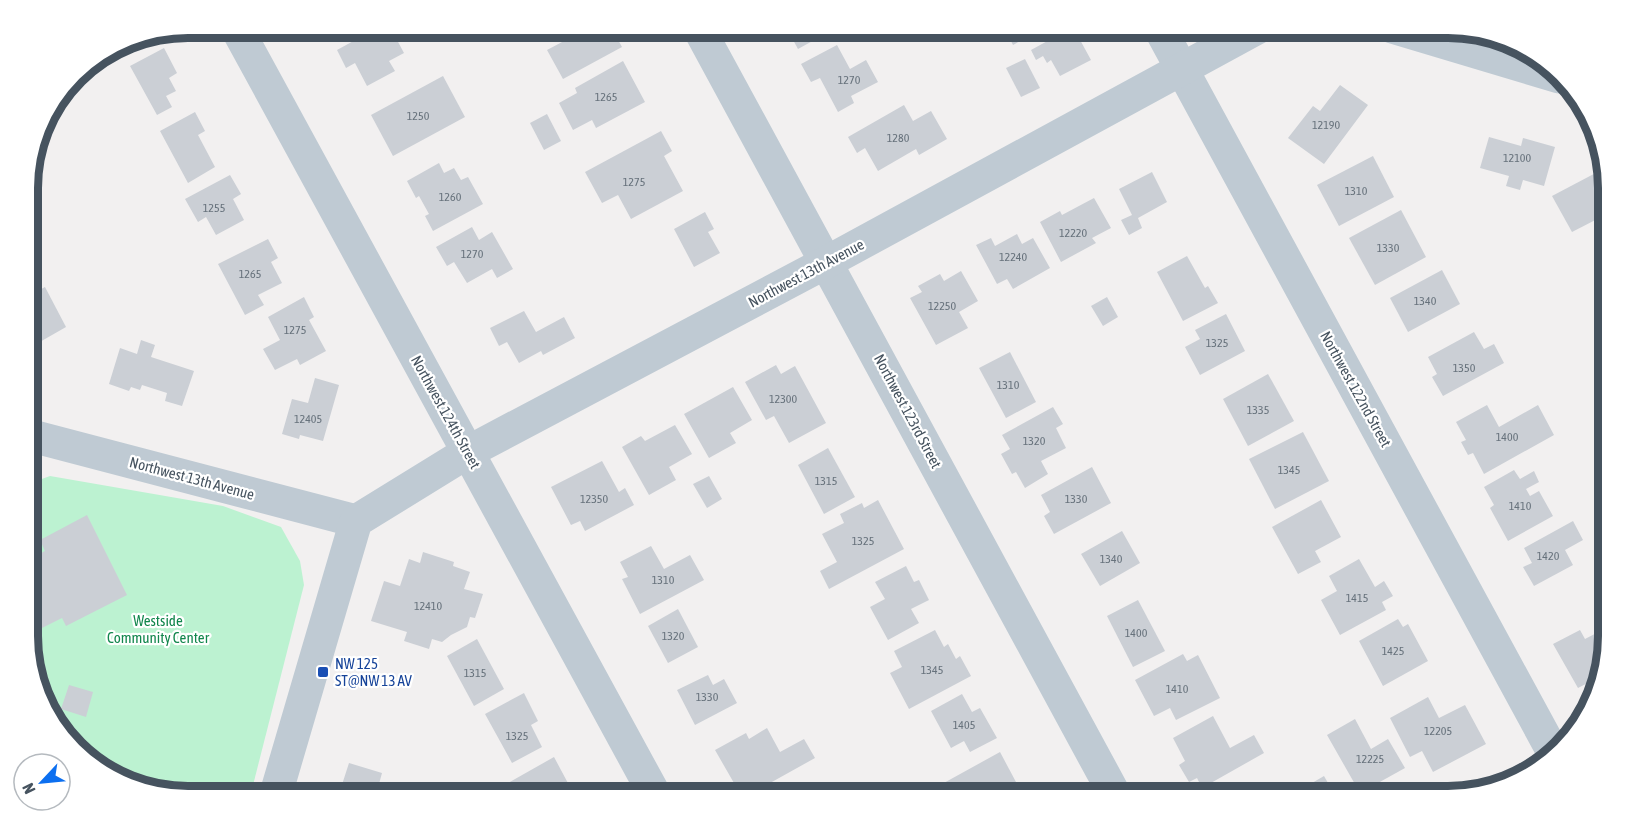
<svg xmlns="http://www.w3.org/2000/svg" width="1635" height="824" font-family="'Asap Condensed',sans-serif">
<rect width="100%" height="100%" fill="#f2f0f0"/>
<!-- green -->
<polygon fill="#bcf2d1" points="50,476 223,506 281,527 300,561 304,585 250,797 187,797 117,781 60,734 28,658 28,484"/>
<!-- building -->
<g fill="#cbcfd5">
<polygon points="379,27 390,27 404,53 389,61 395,71 367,86 355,63 346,68 337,50"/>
<polygon points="560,27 611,27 622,47 563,79 547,50 564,41 557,29"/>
<polygon points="786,27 838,27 798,49"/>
<polygon points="1004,27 1046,27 1013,45"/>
<polygon points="1073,27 1091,60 1060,76 1051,60 1047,63 1043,56 1036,60 1031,50"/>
<polygon points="123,41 128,51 102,65 97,57"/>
<polygon points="837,45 850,69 866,60 878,82 851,96 854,103 838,112 820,78 811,82 801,64"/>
<polygon points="164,48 177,73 169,78 176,91 166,96 172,107 157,115 130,66"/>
<polygon points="1025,59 1040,88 1021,97 1006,68"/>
<polygon points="623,61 645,102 596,128 592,120 573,130 559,103 577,93 575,88"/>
<polygon points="443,76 465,117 393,156 371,115"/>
<polygon points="1340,85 1368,105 1324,164 1288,138 1313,106 1320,111"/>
<polygon points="904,105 913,121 931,111 947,139 919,155 916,149 878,171 865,148 857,153 848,137"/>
<polygon points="195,112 205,131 198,135 215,167 188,183 160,131"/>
<polygon points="547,114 561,141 544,150 530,123"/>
<polygon points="661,131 672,151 664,156 683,191 631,219 618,195 602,203 585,172"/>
<polygon points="1489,137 1521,146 1523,138 1555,147 1544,186 1523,180 1520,190 1506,186 1509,176 1480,168"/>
<polygon points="1373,156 1394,197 1339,226 1317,185"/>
<polygon points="439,163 444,173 454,168 461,180 468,177 483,204 433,231 425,216 429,214 419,196 416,198 407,181"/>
<polygon points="1607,167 1607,214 1572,232 1552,196"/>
<polygon points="1152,172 1167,202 1138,218 1142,228 1129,235 1121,220 1132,215 1119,189"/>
<polygon points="230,175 241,194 233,199 244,220 216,235 206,217 198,222 185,199"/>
<polygon points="1094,198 1111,228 1092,238 1096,243 1061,262 1040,222 1060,211 1062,215"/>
<polygon points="1401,210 1426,257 1375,285 1349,238"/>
<polygon points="705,212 714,229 708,232 720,253 694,267 674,229"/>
<polygon points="472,227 479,240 492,232 513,269 497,278 492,269 467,283 454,262 447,266 436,247"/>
<polygon points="1017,234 1022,244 1033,238 1050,268 1013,289 1007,279 997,284 976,245 991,238 995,246"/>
<polygon points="268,239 278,258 271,262 282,283 258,295 264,305 245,315 218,264"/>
<polygon points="1187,256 1205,288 1208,286 1218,303 1183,321 1157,272"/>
<polygon points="1442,270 1460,304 1408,332 1390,298"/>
<polygon points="961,271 978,301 959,312 968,328 936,345 910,298 922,292 918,286 940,274 944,281"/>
<polygon points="45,287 66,327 38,343 28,323 28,296"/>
<polygon points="304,297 314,317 309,320 326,351 300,365 297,359 275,370 263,349 280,340 268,317"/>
<polygon points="1107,297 1118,317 1103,326 1091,306"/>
<polygon points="524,311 536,332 564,317 575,338 543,355 541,351 519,363 507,342 499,346 490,328"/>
<polygon points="1226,314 1245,351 1200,375 1185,347 1200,339 1195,330"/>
<polygon points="1474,332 1484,349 1494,344 1504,363 1443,396 1432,377 1437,374 1428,357"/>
<polygon points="141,340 155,345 151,357 194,371 182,406 165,401 167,393 142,385 140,390 131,387 129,391 109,384 120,348 137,354"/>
<polygon points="1010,352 1036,402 1006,418 979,368"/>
<polygon points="776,365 781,374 795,366 826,423 789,443 774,416 766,420 745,382"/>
<polygon points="1268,374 1294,421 1248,446 1223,399"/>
<polygon points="315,378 339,385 323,441 300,435 299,439 282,434 292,399 308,403"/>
<polygon points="733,387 752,420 730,433 736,443 709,458 684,414"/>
<polygon points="1487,405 1499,427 1538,405 1554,435 1484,474 1473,453 1468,455 1461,442 1466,440 1456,422"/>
<polygon points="1053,407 1063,424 1056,428 1066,448 1041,461 1048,474 1025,488 1016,472 1012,474 1001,454 1010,449 1002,435"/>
<polygon points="675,425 692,454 669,467 676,480 649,495 622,447 641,436 645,441"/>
<polygon points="1303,432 1329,481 1275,509 1249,459"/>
<polygon points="828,448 855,497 824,514 798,465"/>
<polygon points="602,461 619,492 625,488 634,505 585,531 580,521 571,525 551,487"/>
<polygon points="1092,467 1111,503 1054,534 1044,516 1050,512 1041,495"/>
<polygon points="1514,470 1520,479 1534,471 1539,482 1526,489 1530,496 1539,491 1553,516 1508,541 1490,508 1494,505 1484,487"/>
<polygon points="709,476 722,499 707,508 693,484"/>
<polygon points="878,500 904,549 829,589 820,571 837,562 822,534 844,523 840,514 862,503 864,508"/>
<polygon points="1321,500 1341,537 1315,551 1321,562 1298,574 1272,527"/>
<polygon points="87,515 127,595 66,626 62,618 40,629 34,617 28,620 28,567 33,565 30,559 45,551 40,540"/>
<polygon points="1573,521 1583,540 1565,550 1573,565 1534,586 1523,567 1532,563 1524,548"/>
<polygon points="1122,531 1140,563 1100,586 1081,554"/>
<polygon points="651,546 664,569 690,555 704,580 640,614 622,579 628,577 620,562"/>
<polygon points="423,552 454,562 453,566 470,572 464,589 483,594 475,618 470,617 467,627 451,635 442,642 432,639 429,649 404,641 407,632 371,621 384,581 400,586 409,559 420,563"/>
<polygon points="1359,559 1375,587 1384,581 1393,596 1382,602 1386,610 1340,635 1321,600 1337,591 1329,576"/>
<polygon points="906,566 914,582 919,580 929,600 911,609 919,623 888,640 870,607 885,599 875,582"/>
<polygon points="1138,600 1165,651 1133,667 1107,616"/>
<polygon points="678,609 698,647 668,663 648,626"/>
<polygon points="1398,619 1403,627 1408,624 1428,661 1383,686 1359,641"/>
<polygon points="1608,627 1608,637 1599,677 1578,688 1553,644 1580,630 1585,639"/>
<polygon points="935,630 944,647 948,644 956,659 960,656 971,676 909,709 890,673 902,667 894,651"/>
<polygon points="477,639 504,689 474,706 447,656"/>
<polygon points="1183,654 1187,661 1198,655 1220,698 1176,720 1170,708 1154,716 1135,680"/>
<polygon points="708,675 713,685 724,679 737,703 695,725 677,690"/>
<polygon points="69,685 93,692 86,717 61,709"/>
<polygon points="524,693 538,721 531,725 542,747 512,763 485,714"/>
<polygon points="962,694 972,712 980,708 997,738 970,752 964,741 951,748 931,711"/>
<polygon points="1428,697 1439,718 1465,705 1486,744 1433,772 1422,751 1410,757 1390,718"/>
<polygon points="1213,716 1230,748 1254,735 1264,753 1202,788 1197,778 1189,782 1179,765 1185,761 1173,738"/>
<polygon points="1355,719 1371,749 1388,739 1405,768 1360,793 1327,735"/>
<polygon points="767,728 780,752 804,739 815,758 745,797 742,797 715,750 746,733 749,739"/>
<polygon points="1000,752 1024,797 949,797 942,784"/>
<polygon points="554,757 569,785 573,783 581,797 516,797 508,783"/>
<polygon points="349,763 382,773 379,784 384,786 381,797 376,795 376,797 338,797"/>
<polygon points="1324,776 1336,797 1288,797"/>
<polygon points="1240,788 1244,797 1224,797"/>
</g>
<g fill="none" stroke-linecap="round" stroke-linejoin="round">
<!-- minor -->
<g stroke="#bfcad3" stroke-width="33">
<polyline points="236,27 656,797"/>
<polyline points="698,27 1116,797"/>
<polyline points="1159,27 1553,752"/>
<polyline points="1392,27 1559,77"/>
<polyline points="28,435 356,521"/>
<polyline points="275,797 356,521 468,452 827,262 1259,27"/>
</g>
</g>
<!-- markers -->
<rect fill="#1a4fb4" stroke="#fff" stroke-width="2" x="317" y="666" width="12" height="12" rx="3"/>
<g text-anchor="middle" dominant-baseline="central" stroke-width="4.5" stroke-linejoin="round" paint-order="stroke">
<!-- number labels -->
<g font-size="12" fill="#67727c">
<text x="849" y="80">1270</text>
<text x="606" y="97">1265</text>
<text x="418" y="116">1250</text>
<text x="1326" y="125">12190</text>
<text x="898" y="138">1280</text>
<text x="1517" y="158">12100</text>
<text x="634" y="182">1275</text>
<text x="1356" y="191">1310</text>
<text x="450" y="197">1260</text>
<text x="214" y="208">1255</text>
<text x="1073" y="233">12220</text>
<text x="1388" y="248">1330</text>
<text x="472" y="254">1270</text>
<text x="1013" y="257">12240</text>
<text x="250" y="274">1265</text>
<text x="1425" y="301">1340</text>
<text x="942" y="306">12250</text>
<text x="295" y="330">1275</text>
<text x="1217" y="343">1325</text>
<text x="1464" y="368">1350</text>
<text x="1008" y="385">1310</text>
<text x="783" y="399">12300</text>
<text x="1258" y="410">1335</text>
<text x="308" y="419">12405</text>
<text x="1507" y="437">1400</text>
<text x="1034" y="441">1320</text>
<text x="1289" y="470">1345</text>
<text x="826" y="481">1315</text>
<text x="594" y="499">12350</text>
<text x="1076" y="499">1330</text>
<text x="1520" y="506">1410</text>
<text x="863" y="541">1325</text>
<text x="1548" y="556">1420</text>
<text x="1111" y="559">1340</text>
<text x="663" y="580">1310</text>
<text x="1357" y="598">1415</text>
<text x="428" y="606">12410</text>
<text x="1136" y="633">1400</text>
<text x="673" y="636">1320</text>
<text x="1393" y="651">1425</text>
<text x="932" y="670">1345</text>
<text x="475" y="673">1315</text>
<text x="1177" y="689">1410</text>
<text x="707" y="697">1330</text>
<text x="964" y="725">1405</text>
<text x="1438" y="731">12205</text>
<text x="517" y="736">1325</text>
<text x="1370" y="759">12225</text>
</g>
<!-- street labels -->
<g font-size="15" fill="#46535f" stroke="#fff">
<text transform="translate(806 273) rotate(-28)">Northwest 13th Avenue</text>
<text transform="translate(1356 389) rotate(61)">Northwest 122nd Street</text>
<text transform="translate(908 411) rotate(62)">Northwest 123rd Street</text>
<text transform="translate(446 412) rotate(61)">Northwest 124th Street</text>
<text transform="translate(192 478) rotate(15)">Northwest 13th Avenue</text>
</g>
<!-- park labels -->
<g font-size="15" fill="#11864c" stroke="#fff">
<text x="158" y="620">Westside<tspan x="158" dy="17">Community Center</tspan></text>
</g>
<!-- transit labels -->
<g font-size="15" fill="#164399" stroke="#fff" text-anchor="start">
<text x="335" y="663">NW 125<tspan x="335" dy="17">ST@NW 13 AV</tspan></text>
</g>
</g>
<!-- crop -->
<path d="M0 0H1635V824H0ZM188 38H1448A150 150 0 0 1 1598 188V636A150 150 0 0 1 1448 786H188A150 150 0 0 1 38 636V188A150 150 0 0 1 188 38Z" fill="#fff" fill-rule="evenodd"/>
<path fill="none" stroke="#46535f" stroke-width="8" d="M188 38H1448A150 150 0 0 1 1598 188V636A150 150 0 0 1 1448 786H188A150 150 0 0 1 38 636V188A150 150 0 0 1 188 38Z"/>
<!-- north arrow -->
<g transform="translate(42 782) rotate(244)"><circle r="28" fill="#ffffff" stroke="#b5babf" stroke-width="1.5"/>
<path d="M0-4.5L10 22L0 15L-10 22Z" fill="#0c6ff0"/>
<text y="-9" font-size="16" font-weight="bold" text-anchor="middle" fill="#46535f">N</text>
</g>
</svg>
